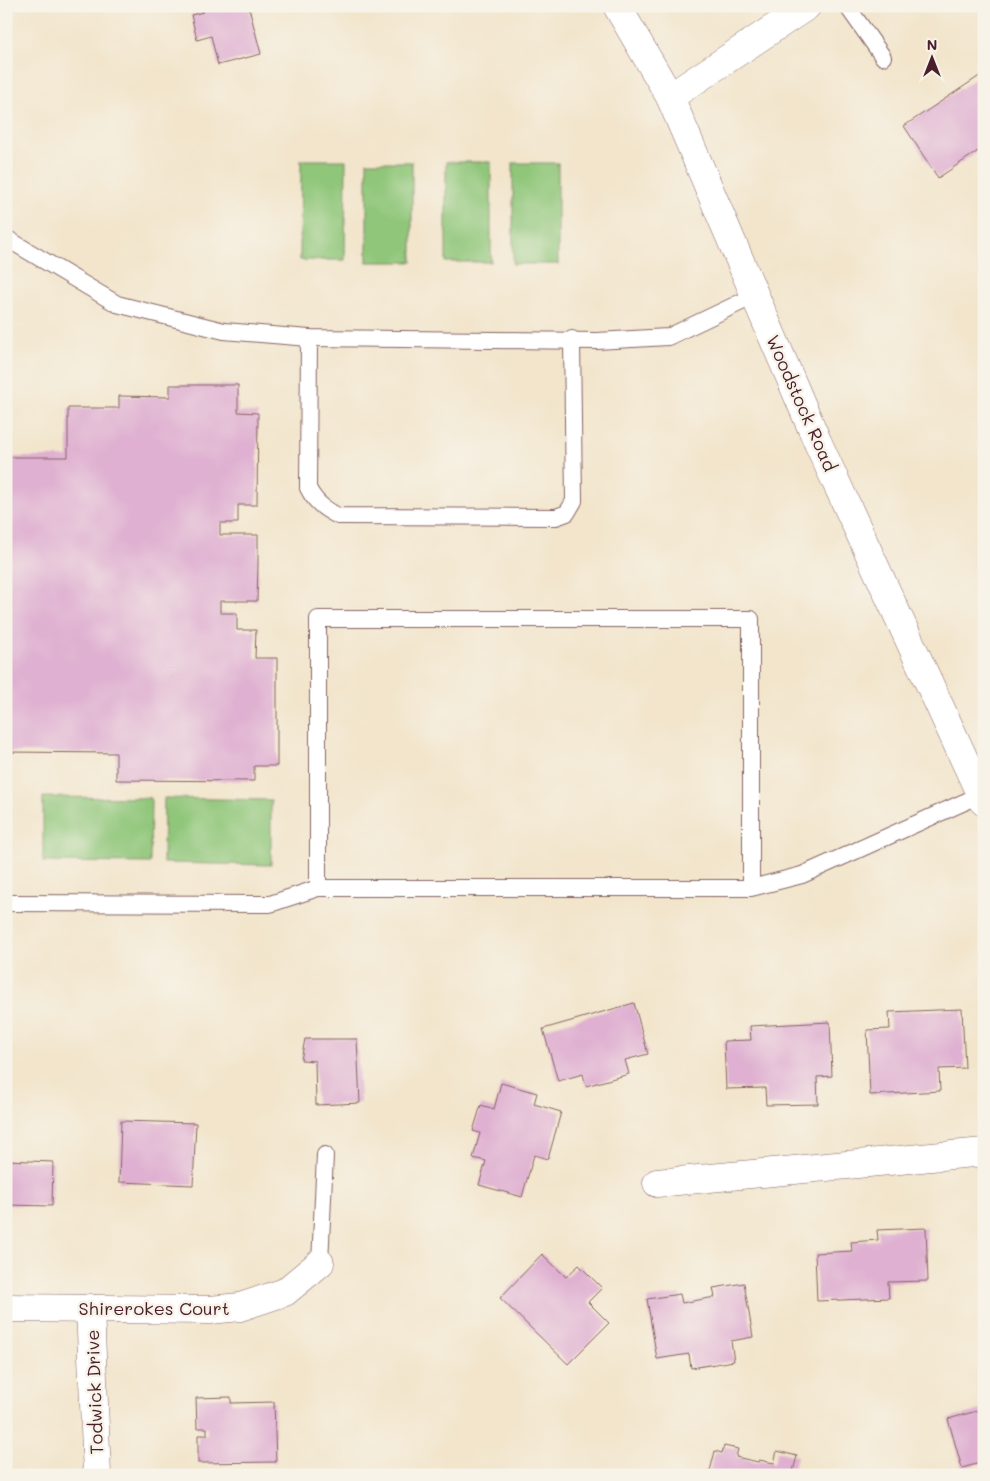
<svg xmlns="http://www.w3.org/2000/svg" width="990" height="1481" font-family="Mali,sans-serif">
<rect width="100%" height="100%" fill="#f7f3e8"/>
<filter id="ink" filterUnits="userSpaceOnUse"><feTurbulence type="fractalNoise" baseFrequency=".02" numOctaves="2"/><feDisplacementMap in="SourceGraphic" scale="10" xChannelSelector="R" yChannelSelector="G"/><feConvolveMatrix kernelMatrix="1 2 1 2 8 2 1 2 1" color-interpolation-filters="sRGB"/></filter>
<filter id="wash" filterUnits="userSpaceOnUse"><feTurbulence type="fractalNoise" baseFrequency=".0096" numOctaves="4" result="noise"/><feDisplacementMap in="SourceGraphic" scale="20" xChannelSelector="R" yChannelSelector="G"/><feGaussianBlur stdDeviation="1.12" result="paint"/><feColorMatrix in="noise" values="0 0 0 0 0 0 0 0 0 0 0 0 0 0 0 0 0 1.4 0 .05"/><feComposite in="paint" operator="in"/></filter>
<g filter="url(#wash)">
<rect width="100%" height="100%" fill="#f2e5cc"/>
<!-- green -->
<g fill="#8fc679" stroke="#6c7252">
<polygon points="301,160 346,160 345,260 300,260"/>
<rect x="367" y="162" width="45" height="100"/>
<rect x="446" y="162" width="45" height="100"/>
<rect x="513" y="163" width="45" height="101"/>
<polygon points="43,797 151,798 150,863 43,862"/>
<polygon points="164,798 271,800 271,865 163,863"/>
</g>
<g id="blocks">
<!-- building -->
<g fill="#dfb0d1">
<polygon points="202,6 249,8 261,54 218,65 211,36 197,40 191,15 203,12"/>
<polygon points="984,73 984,147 938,178 904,126"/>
<polygon points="170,385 238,385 238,412 258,413 257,505 238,505 238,523 220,523 220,535 258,535 258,566 257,601 220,601 220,613 237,613 237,630 256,630 255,658 277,658 277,766 254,766 254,781 116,780 116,753 6,752 6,457 68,457 68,408 119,408 119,396 170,397"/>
<polygon points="634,1003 648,1054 625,1060 629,1074 586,1086 583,1074 558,1081 543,1029"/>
<polygon points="962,1009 965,1068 939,1069 940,1091 870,1095 867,1030 890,1029 889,1012"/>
<polygon points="830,1022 832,1076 817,1077 818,1104 766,1105 765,1088 726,1089 724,1041 751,1040 750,1026"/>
<polygon points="305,1039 357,1039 360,1103 316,1105 315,1061 301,1060"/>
<polygon points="501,1083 537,1093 534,1104 561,1112 548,1159 534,1155 522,1197 479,1185 486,1161 473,1158 480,1133 473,1131 481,1105 494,1109"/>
<polygon points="121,1121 196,1123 193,1185 119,1182"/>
<polygon points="6,1160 53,1162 52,1206 6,1205"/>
<polygon points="926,1228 928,1281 888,1282 889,1298 817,1301 815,1253 852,1251 851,1242 878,1240 877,1230"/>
<polygon points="542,1254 566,1277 579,1265 602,1288 588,1302 609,1323 568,1364 500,1298"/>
<polygon points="744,1283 753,1337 731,1341 734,1361 691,1368 689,1354 657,1359 647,1299 680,1294 682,1303 715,1297 713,1288"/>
<polygon points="231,1397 231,1403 274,1402 276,1462 198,1463 198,1435 207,1435 207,1428 197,1428 196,1398"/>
<polygon points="984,1409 984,1462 962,1468 948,1419"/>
<polygon points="724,1446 738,1449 736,1457 758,1462 759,1460 774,1463 777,1451 797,1456 793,1471 795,1471 795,1475 707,1475 708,1470 710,1471 715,1451 722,1453"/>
</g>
</g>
</g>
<g filter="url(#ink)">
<use href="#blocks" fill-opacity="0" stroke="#856463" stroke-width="1"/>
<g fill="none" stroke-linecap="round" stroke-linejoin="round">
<!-- service casing -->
<g stroke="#856463" stroke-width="18">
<g id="service">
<polyline points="847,6 883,57"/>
<polyline points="6,238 117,304 224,331 309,338 597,341 668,337 754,296"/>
<path d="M309 338 308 488C315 502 324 509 338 516L556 517 567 513 574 501 572 339"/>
<polyline points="751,888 751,619 318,619 318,888 751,888 802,875 980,795"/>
<polyline points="6,903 270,904 318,888"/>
<polyline points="320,1263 325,1155"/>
</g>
</g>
<!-- minor casing -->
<g stroke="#856463" stroke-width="29">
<g id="minor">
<polyline points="670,97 807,6"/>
<polyline points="657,1183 984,1152"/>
<polyline points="6,1308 210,1310 240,1307 285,1292 320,1263"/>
<polyline points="90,1308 97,1475"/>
</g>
</g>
<!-- tertiary casing -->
<g stroke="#856463" stroke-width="29">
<polyline id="tertiary" points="617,6 670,97 818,443 984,802"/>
</g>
<!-- service -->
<use href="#service" stroke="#fff" stroke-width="16"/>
<!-- minor -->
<use href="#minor" stroke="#fff" stroke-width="28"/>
<!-- tertiary -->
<use href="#tertiary" stroke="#fff" stroke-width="28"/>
</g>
</g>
<g text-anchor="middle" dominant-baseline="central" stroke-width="5" stroke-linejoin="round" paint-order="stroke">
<!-- street labels -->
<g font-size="18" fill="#4a1f2b" stroke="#f7f3e8">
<text transform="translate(802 403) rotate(66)">Woodstock Road</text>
<text x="154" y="1308">Shirerokes Court</text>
<text transform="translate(94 1392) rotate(-92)">Todwick Drive</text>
</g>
</g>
<!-- margin -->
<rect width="990" height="1481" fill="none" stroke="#f7f3e8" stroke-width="25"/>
<!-- north arrow -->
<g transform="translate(932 58)" stroke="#f7f3e8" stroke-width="4" paint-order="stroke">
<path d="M0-4L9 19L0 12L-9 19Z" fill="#4a1f2b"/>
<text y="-8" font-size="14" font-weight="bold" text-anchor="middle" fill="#4a1f2b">N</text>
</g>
</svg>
